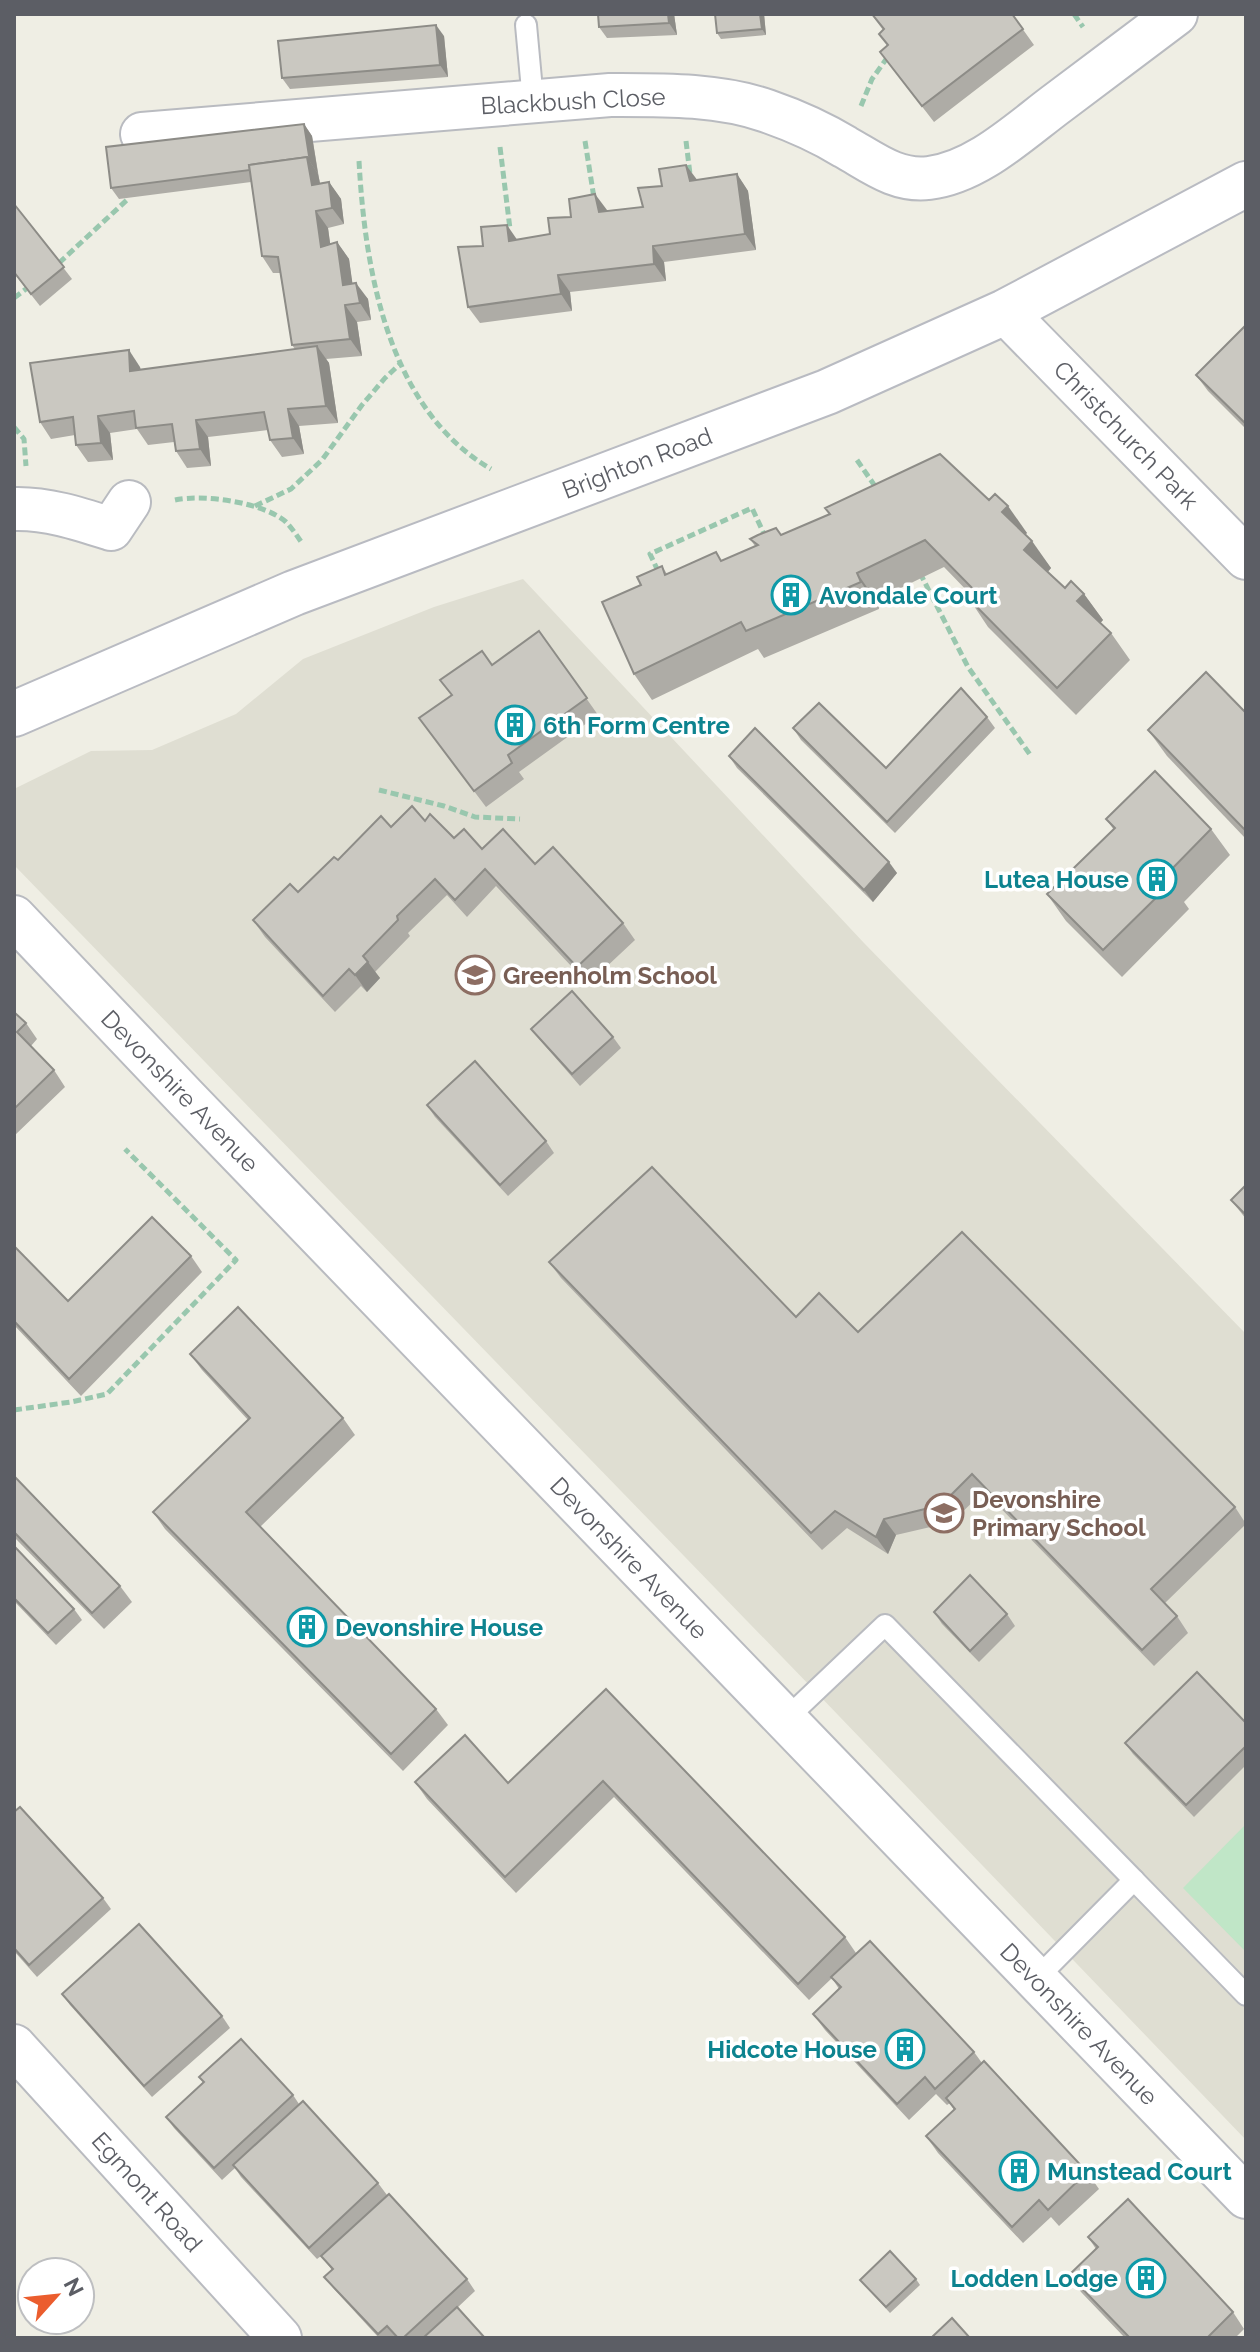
<svg xmlns="http://www.w3.org/2000/svg" width="1260" height="2352" font-family="Raleway,sans-serif">
<rect width="100%" height="100%" fill="#efeee4"/>
<!-- education -->
<polygon fill="#dfded2" points="523,579 864,943 1246,1334 1246,2140 815,1691 14,865 14,789 91,751 152,750 236,714 303,659 434,607"/>
<!-- park -->
<polygon fill="#c0e6c7" points="1246,1824 1246,1952 1183,1888"/>
<g fill="none" stroke-linecap="round" stroke-linejoin="round">
<!-- lane casing -->
<g stroke="#b9bbc0" stroke-width="24">
<g id="lane">
<polyline points="526,25 533,101"/>
<polyline points="786,1719 885,1625 1134,1880 1036,1979"/>
<polyline points="1134,1880 1246,1995"/>
</g>
</g>
<!-- street casing -->
<g stroke="#b9bbc0" stroke-width="46">
<g id="street">
<path d="M142 134 610 95C662 95 718 94 767 111 793 120 822 133 845 147 872 162 896 182 929 178 978 172 1021 130 1059 102 1098 73 1137 43 1176 14"/>
<polyline points="1005,312 1246,558"/>
<path d="M14 509C47 508 80 519 111 529L129 502"/>
<polyline points="14,917 186,1098 1246,2197"/>
<polyline points="14,2046 280,2338"/>
</g>
</g>
<!-- secondary casing -->
<g stroke="#b9bbc2" stroke-width="48">
<polyline id="secondary" points="14,714 294,593 827,392 1005,312 1246,184"/>
</g>
<!-- path -->
<g stroke="#99c7ae" stroke-width="5" stroke-dasharray="8 4" stroke-linecap="butt">
<polyline points="1074,14 1083,27"/>
<polyline points="861,106 872,79 887,58"/>
<polyline points="585,141 594,198"/>
<polyline points="686,141 690,174"/>
<polyline points="500,147 510,229"/>
<path d="M359 161C365 271 388 409 491 469"/>
<polyline points="59,263 129,198"/>
<polyline points="14,298 26,289"/>
<polyline points="14,427 24,439 26,466"/>
<polyline points="857,460 877,489"/>
<path d="M175 500C203 494 263 502 286 522 292 528 297 536 302 543"/>
<polyline points="255,506 291,489 322,460 362,405 385,378 401,363"/>
<polyline points="658,571 650,554 752,508 765,536"/>
<polyline points="920,573 968,667 1031,756"/>
<polyline points="379,790 444,806 475,817 520,819"/>
<polyline points="14,1410 71,1402 107,1394 236,1260 125,1149"/>
</g>
<!-- lane -->
<use href="#lane" stroke="#fff" stroke-width="20"/>
<!-- street -->
<use href="#street" stroke="#fff" stroke-width="42"/>
<!-- secondary -->
<use href="#secondary" stroke="#fff" stroke-width="44"/>
</g>
<!-- wall -->
<g fill="#aeaca6">
<polygon points="674,14 677,35 607,38 599,27"/>
<polygon points="764,14 766,35 721,39 717,33"/>
<polygon points="871,14 1012,14 1034,45 934,122 880,52 887,46 883,30"/>
<polygon points="444,36 448,77 290,89 282,78"/>
<polygon points="304,124 312,136 320,184 329,182 341,199 344,224 328,228 330,244 337,242 349,259 352,283 368,299 371,320 357,322 362,356 326,359 329,363 338,423 299,426 304,454 282,457 270,440 268,430 208,437 211,466 187,468 176,451 174,442 148,445 137,429 110,433 113,460 88,462 76,445 75,435 51,439 40,422 140,367 141,370 295,349 292,345 280,273 273,273 262,256 251,182 119,199 111,188"/>
<polygon points="737,174 748,191 756,250 664,262 666,281 570,292 572,311 480,323 468,307 483,246 550,234 571,217 643,207 662,186"/>
<polygon points="14,204 72,279 40,306 14,273"/>
<polygon points="1246,325 1246,429 1208,391 1196,375"/>
<polygon points="989,500 1027,533 1025,534 1051,568 1048,572 1065,588 1084,594 1103,620 1100,623 1111,633 1130,660 1076,715 988,627 970,600 973,597 944,567 876,600 879,609 764,658 758,649 652,700 634,674 641,585 662,566 667,574 722,561 755,546 750,539 781,535"/>
<polygon points="539,631 598,715 519,772 524,779 486,807 419,718 451,695 440,680 492,665"/>
<polygon points="1246,713 1246,839 1167,756 1148,730"/>
<polygon points="987,717 995,728 895,833 801,740 793,728 886,768"/>
<polygon points="729,756 897,873 873,902 737,768"/>
<polygon points="1106,819 1211,829 1230,855 1184,902 1189,909 1122,977 1066,921 1047,894 1114,830"/>
<polygon points="425,821 454,838 482,849 535,864 623,923 635,940 588,984 496,886 467,917 447,895 408,933 410,936 375,972 380,978 367,992 361,986 335,1012 265,937 253,920 298,892 338,860 391,827"/>
<polygon points="14,1014 26,1023 37,1039 31,1046 54,1070 65,1087 14,1136"/>
<polygon points="531,1029 613,1037 621,1048 580,1086 540,1040"/>
<polygon points="427,1105 546,1141 554,1153 508,1196 435,1117"/>
<polygon points="1246,1185 1246,1219 1231,1200"/>
<polygon points="14,1246 68,1301 191,1256 202,1272 81,1396 14,1325"/>
<polygon points="549,1262 796,1317 858,1332 1235,1507 1246,1524 1165,1603 1177,1616 1188,1633 1154,1666 984,1491 952,1522 896,1535 888,1554 847,1528 822,1550 561,1278"/>
<polygon points="190,1354 343,1418 355,1435 260,1527 436,1709 448,1725 403,1771 165,1529 153,1512 248,1420 202,1370"/>
<polygon points="14,1476 120,1586 132,1602 104,1629 14,1537"/>
<polygon points="14,1546 74,1609 82,1620 56,1645 14,1601"/>
<polygon points="934,1612 1007,1614 1015,1626 979,1662 942,1624"/>
<polygon points="606,1689 845,1937 856,1953 974,2052 982,2063 1087,2172 1099,2189 1059,2226 1051,2217 1023,2243 938,2153 926,2136 954,2110 950,2103 947,2105 936,2094 909,2120 825,2030 813,2014 839,1989 832,1978 809,2000 614,1797 516,1893 427,1799 415,1782 508,1783"/>
<polygon points="1246,1723 1246,1765 1194,1817 1133,1754 1125,1743"/>
<polygon points="14,1812 103,1898 111,1909 37,1977 14,1951"/>
<polygon points="62,1994 222,2016 230,2028 152,2097 70,2005"/>
<polygon points="199,2077 293,2095 299,2104 378,2183 387,2195 467,2279 475,2291 457,2308 485,2338 379,2338 333,2288 324,2277 332,2270 321,2256 317,2259 241,2177 235,2168 222,2180 174,2128 166,2117 203,2082"/>
<polygon points="1088,2237 1233,2312 1244,2329 1235,2338 1125,2338 1081,2292 1069,2275 1096,2249"/>
<polygon points="916,2279 920,2285 890,2313 860,2280"/>
</g>
<!-- shaded-wall -->
<g fill="#8d8c87">
<polygon points="668,14 674,14 677,35 669,23"/>
<polygon points="760,14 764,14 766,35 762,29"/>
<polygon points="436,25 444,36 448,77 440,65"/>
<polygon points="304,124 312,136 318,174 310,162"/>
<polygon points="307,157 318,174 324,202 312,185"/>
<polygon points="686,165 698,181 690,181"/>
<polygon points="737,174 748,191 756,250 745,234"/>
<polygon points="329,182 341,199 344,224 332,208"/>
<polygon points="595,194 607,210 611,228 599,212"/>
<polygon points="316,211 328,228 333,264 321,247"/>
<polygon points="507,225 518,241 509,241"/>
<polygon points="337,242 349,259 355,301 343,285"/>
<polygon points="653,246 664,262 666,281 654,264"/>
<polygon points="558,275 570,292 572,311 561,294"/>
<polygon points="356,283 368,299 371,320 360,303"/>
<polygon points="345,305 357,322 362,356 350,339"/>
<polygon points="317,346 329,363 338,423 326,406"/>
<polygon points="129,350 140,367 142,387 130,371"/>
<polygon points="288,409 299,426 304,454 293,438"/>
<polygon points="98,416 110,433 113,460 101,443"/>
<polygon points="196,420 208,437 211,466 200,449"/>
<polygon points="1008,506 1027,533 1021,539 1002,512"/>
<polygon points="1032,541 1051,568 1043,577 1024,550"/>
<polygon points="857,573 876,600 879,609 861,582"/>
<polygon points="1084,594 1103,620 1096,628 1077,601"/>
<polygon points="889,862 897,873 873,902 864,890"/>
<polygon points="368,962 380,978 367,992 355,975"/>
<polygon points="884,1519 896,1535 888,1554 876,1537"/>
</g>
<!-- building -->
<g fill="#cac8c1" stroke="#8d8c87" stroke-width="2">
<polygon points="598,14 668,14 669,23 599,27"/>
<polygon points="715,14 760,14 762,29 717,33"/>
<polygon points="872,14 1012,14 1023,29 922,106 880,52 888,45 879,34 884,29"/>
<polygon points="436,25 440,65 282,78 278,41"/>
<polygon points="304,124 310,162 307,157 249,165 250,170 111,188 106,147"/>
<polygon points="307,157 312,185 329,182 332,208 316,211 321,247 337,242 343,285 356,283 360,303 345,305 350,339 292,345 278,257 262,256 249,165"/>
<polygon points="686,165 690,181 737,174 745,234 653,246 654,264 558,275 561,294 468,307 458,247 483,246 481,227 507,225 509,241 550,234 548,218 571,217 569,199 595,194 599,212 643,207 638,188 662,186 659,169"/>
<polygon points="14,204 64,267 31,294 14,272"/>
<polygon points="1246,325 1246,424 1196,375"/>
<polygon points="317,346 326,406 288,409 293,438 270,440 264,412 196,420 200,449 176,451 172,424 136,428 134,411 98,416 101,443 76,445 73,417 40,422 30,363 129,350 130,371"/>
<polygon points="940,454 989,500 995,494 1008,506 1002,512 1032,541 1024,550 1065,588 1071,581 1084,594 1077,601 1111,633 1057,688 970,600 977,593 925,540 857,573 861,582 746,631 741,622 634,674 602,602 641,585 637,577 662,566 665,575 716,552 721,561 758,545 750,539 758,535 776,528 781,535 830,514 825,508"/>
<polygon points="539,631 587,698 508,755 512,763 474,791 419,718 452,695 440,680 482,651 492,665"/>
<polygon points="1206,672 1246,713 1246,831 1148,730"/>
<polygon points="961,688 987,717 887,822 793,728 819,703 886,768"/>
<polygon points="755,728 889,862 864,890 729,756"/>
<polygon points="1155,771 1211,829 1164,877 1171,883 1103,950 1047,894 1115,828 1106,819"/>
<polygon points="412,806 425,821 430,814 454,838 464,829 482,849 503,829 535,864 553,847 623,923 577,967 485,869 455,900 435,879 397,916 398,920 363,956 368,962 355,975 349,969 323,996 253,920 290,884 298,892 334,857 338,860 381,816 391,827"/>
<polygon points="572,991 613,1037 572,1074 531,1029"/>
<polygon points="15,1013 26,1023 17,1032 54,1070 14,1109 14,1014"/>
<polygon points="475,1061 546,1141 500,1185 427,1105"/>
<polygon points="652,1167 796,1317 819,1293 858,1332 962,1232 1235,1507 1151,1589 1177,1616 1142,1650 972,1474 941,1505 884,1519 876,1537 835,1511 811,1533 549,1262"/>
<polygon points="1246,1185 1246,1215 1231,1200"/>
<polygon points="152,1217 191,1256 69,1379 14,1321 14,1246 68,1301"/>
<polygon points="238,1307 343,1418 246,1512 436,1709 391,1754 153,1512 250,1418 190,1354"/>
<polygon points="14,1476 120,1586 92,1613 14,1532"/>
<polygon points="14,1546 74,1609 48,1633 14,1598"/>
<polygon points="970,1575 1007,1614 970,1651 934,1612"/>
<polygon points="1197,1672 1246,1723 1246,1746 1186,1805 1125,1743"/>
<polygon points="606,1689 845,1937 798,1984 603,1781 505,1877 415,1782 465,1735 508,1783"/>
<polygon points="20,1807 103,1898 29,1965 14,1948 14,1812"/>
<polygon points="139,1924 222,2016 144,2086 62,1994"/>
<polygon points="870,1941 974,2052 935,2089 925,2077 897,2104 813,2014 841,1987 831,1977"/>
<polygon points="241,2039 293,2095 214,2168 166,2117 204,2082 199,2077"/>
<polygon points="984,2061 1087,2172 1048,2210 1039,2200 1012,2227 926,2136 955,2109 946,2098"/>
<polygon points="303,2101 378,2183 309,2248 233,2165"/>
<polygon points="389,2194 467,2279 403,2338 398,2338 387,2326 378,2334 324,2277 333,2269 321,2256"/>
<polygon points="1128,2199 1233,2312 1207,2338 1130,2338 1069,2275 1098,2247 1088,2237"/>
<polygon points="890,2251 916,2279 886,2307 860,2280"/>
<polygon points="457,2307 485,2338 423,2338"/>
<polygon points="952,2318 970,2338 931,2338"/>
</g>
<!-- icons -->
<defs>
<g id="building-ring" transform="scale(2)"><circle r="9.5" fill="#fff" stroke="#0f9aa8" stroke-width="1.5"/><path d="M-4-6H4V6H1V3H-1V6H-4ZM-2.5-4.3h1.7v1.8h-1.7ZM.8-4.3h1.7v1.8H.8ZM-2.5-1h1.7V.8h-1.7ZM.8-1h1.7V.8H.8Z" fill="#0f9aa8"/></g>
<g id="school-ring" transform="scale(2)"><circle r="9.5" fill="#fff" stroke="#8d6e63" stroke-width="1.5"/><path d="M0-5L7-2L0 1L-7-2ZM-4 1L0 2.5L4 1V4Q0 6-4 4Z" fill="#8d6e63"/></g>
</defs>
<g fill-rule="evenodd">
<use href="#building-ring" x="791" y="595"/>
<use href="#building-ring" x="515" y="725"/>
<use href="#building-ring" x="1157" y="879"/>
<use href="#school-ring" x="475" y="975"/>
<use href="#school-ring" x="944" y="1513"/>
<use href="#building-ring" x="307" y="1627"/>
<use href="#building-ring" x="905" y="2049"/>
<use href="#building-ring" x="1019" y="2171"/>
<use href="#building-ring" x="1146" y="2278"/>
</g>
<g text-anchor="middle" dominant-baseline="central" stroke-width="7" stroke-linejoin="round" paint-order="stroke">
<!-- street labels -->
<g font-size="24" fill="#5c5e65" stroke="#fff">
<text transform="translate(573 101) rotate(-3)">Blackbush Close</text>
<text transform="translate(1126 435) rotate(46)">Christchurch Park</text>
<text transform="translate(637 463) rotate(-21)">Brighton Road</text>
<text transform="translate(180 1091) rotate(46)">Devonshire Avenue</text>
<text transform="translate(629 1558) rotate(46)">Devonshire Avenue</text>
<text transform="translate(1079 2024) rotate(46)">Devonshire Avenue</text>
<text transform="translate(147 2192) rotate(48)">Egmont Road</text>
</g>
<!-- culture labels -->
<g font-size="24" font-weight="bold" fill="#0d838f" stroke="#fff" text-anchor="start">
<text x="819" y="595">Avondale Court</text>
<text x="543" y="725">6th Form Centre</text>
<text x="1129" y="879" text-anchor="end">Lutea House</text>
<text x="335" y="1627">Devonshire House</text>
<text x="877" y="2049" text-anchor="end">Hidcote House</text>
<text x="1047" y="2171">Munstead Court</text>
<text x="1118" y="2278" text-anchor="end">Lodden Lodge</text>
</g>
<!-- education labels -->
<g font-size="24" font-weight="bold" fill="#785e54" stroke="#fff" text-anchor="start">
<text x="503" y="975">Greenholm School</text>
<text x="972" y="1499">Devonshire<tspan x="972" dy="28">Primary School</tspan></text>
</g>
</g>
<!-- border -->
<rect width="1260" height="2352" fill="none" stroke="#5c5e65" stroke-width="32"/>
<!-- north arrow -->
<g transform="translate(56 2296) rotate(63)"><circle r="38" fill="#ffffff" stroke="#bebfc1" stroke-width="2"/>
<path d="M0-6L14 30L0 20L-14 30Z" fill="#eb5d2e"/>
<text y="-12" font-size="22" font-weight="bold" text-anchor="middle" fill="#5c5e65">N</text>
</g>
</svg>
